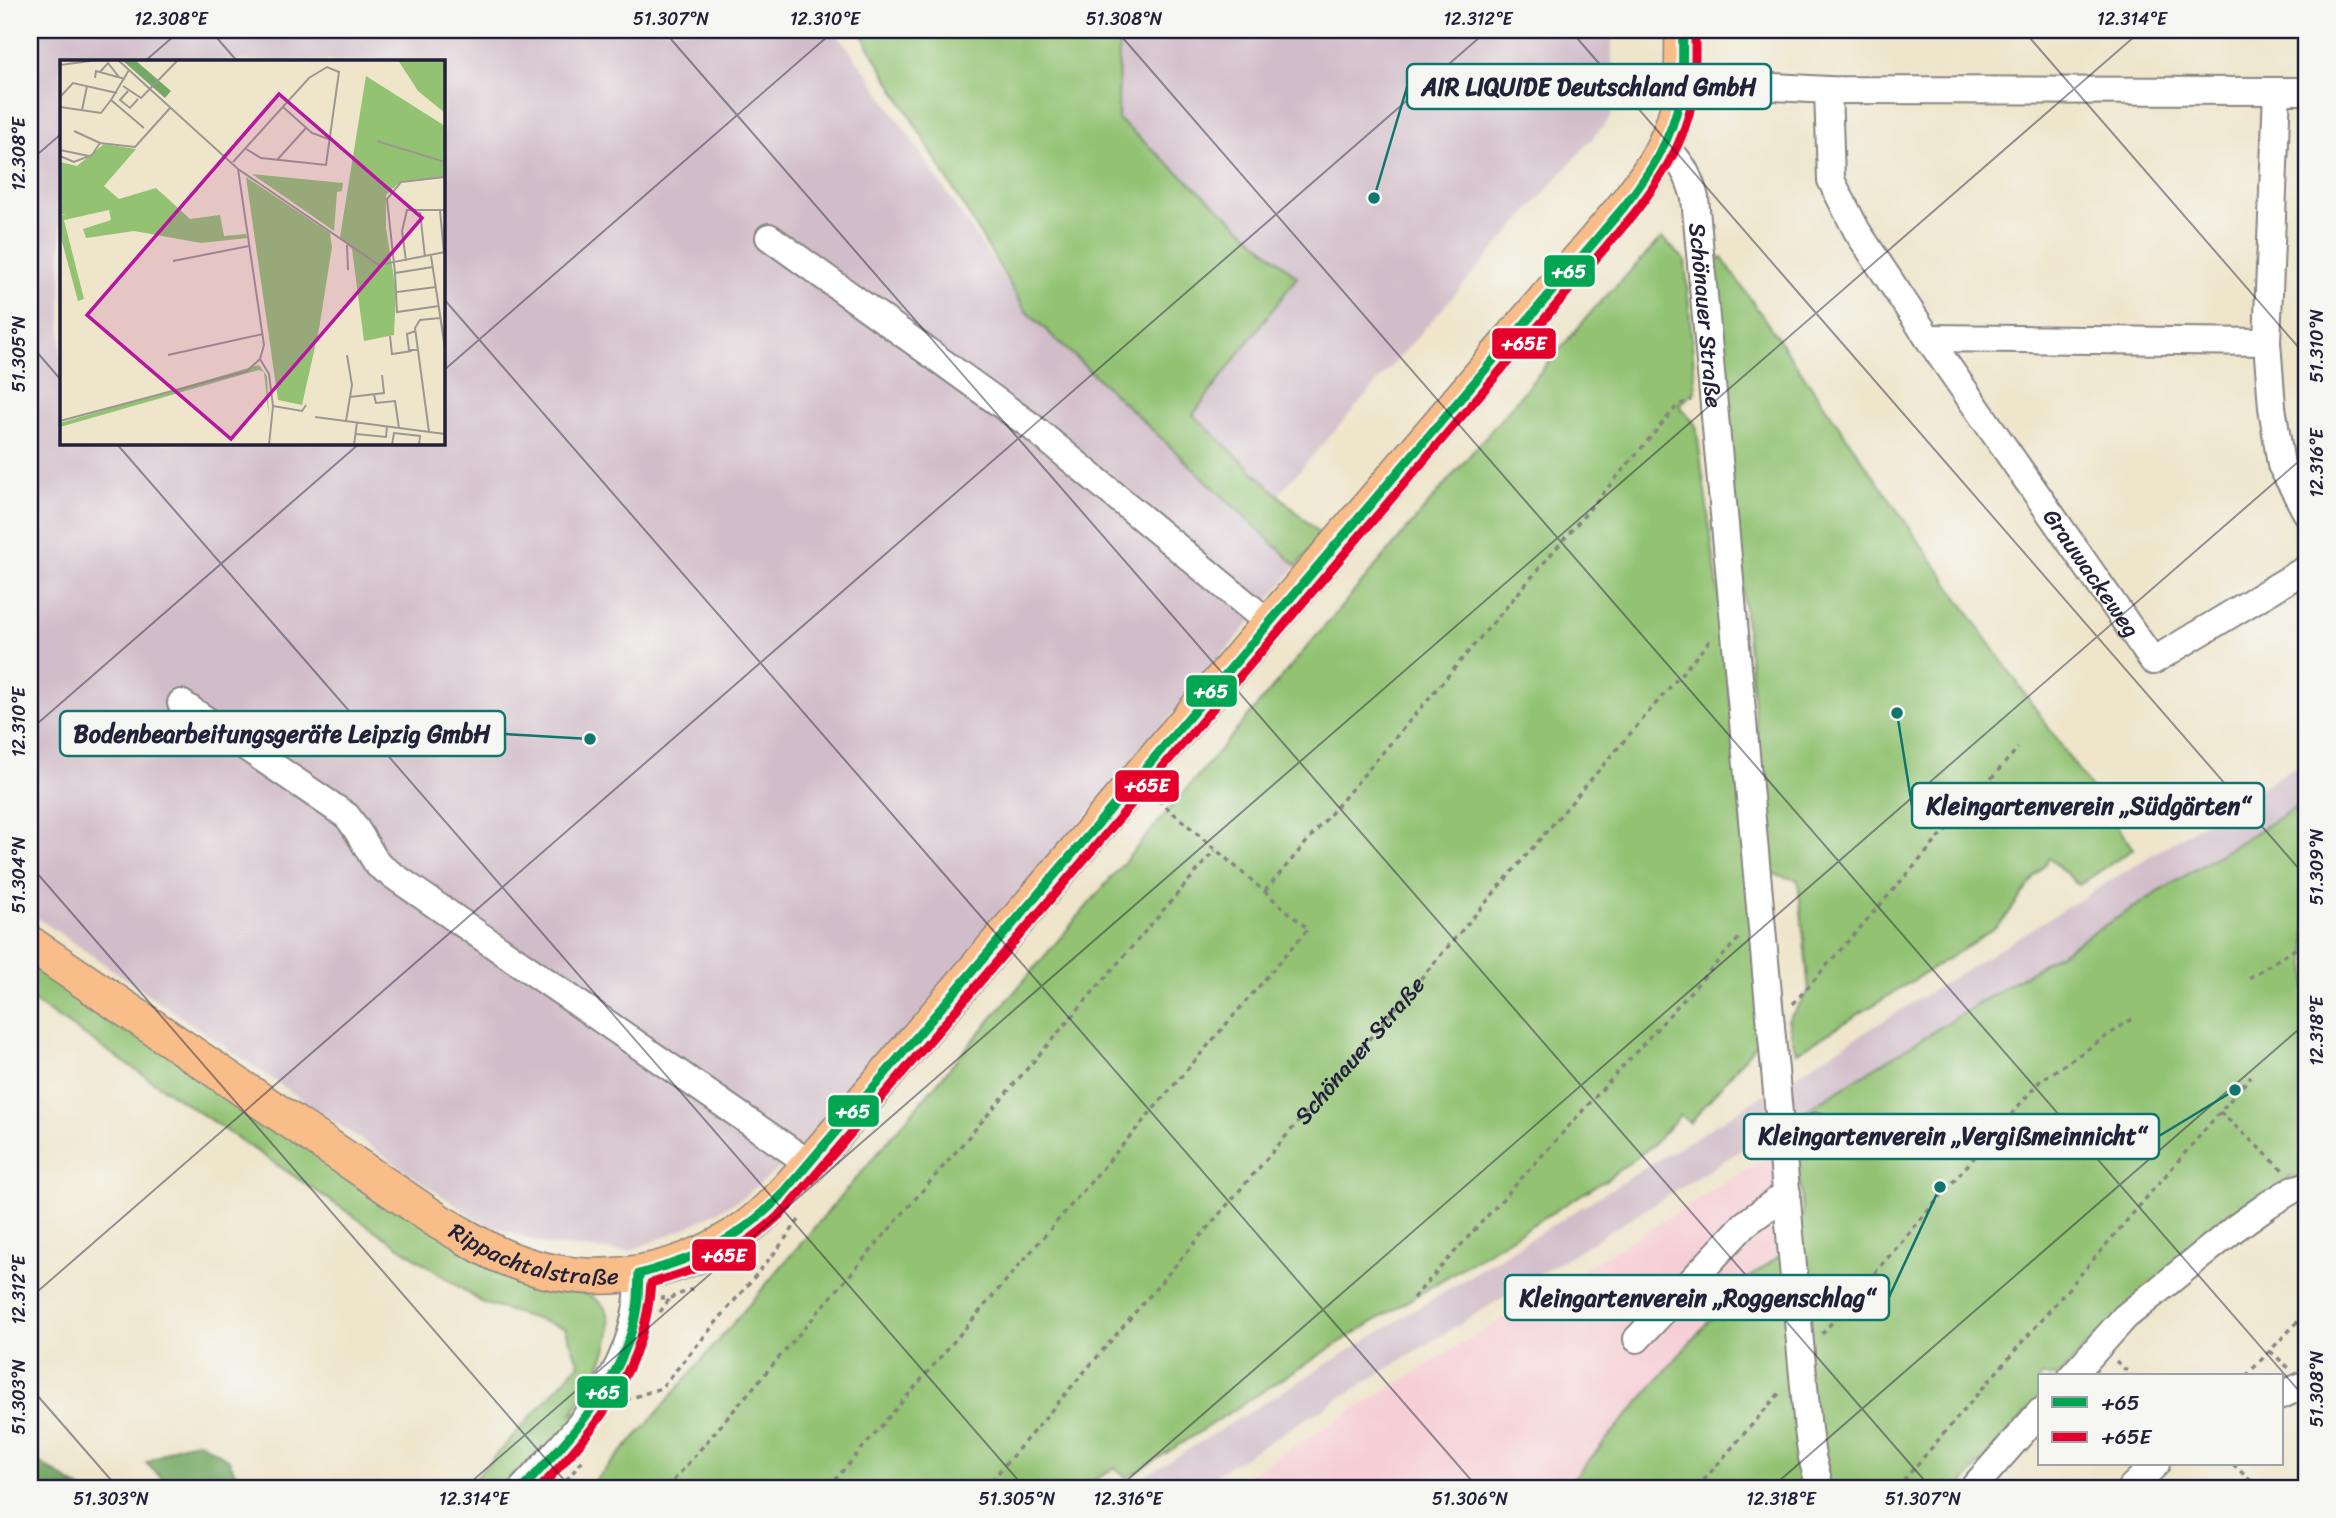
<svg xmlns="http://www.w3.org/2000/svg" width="2336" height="1518" font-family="Sriracha,sans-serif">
<rect width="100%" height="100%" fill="#f6f6f2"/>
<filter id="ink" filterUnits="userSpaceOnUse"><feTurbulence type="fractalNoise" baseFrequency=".0143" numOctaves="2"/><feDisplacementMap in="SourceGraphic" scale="14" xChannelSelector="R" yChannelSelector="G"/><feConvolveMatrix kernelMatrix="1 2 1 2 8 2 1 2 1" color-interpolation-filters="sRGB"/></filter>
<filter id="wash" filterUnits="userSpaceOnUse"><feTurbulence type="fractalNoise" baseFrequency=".00686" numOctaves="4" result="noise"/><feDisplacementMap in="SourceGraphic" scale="28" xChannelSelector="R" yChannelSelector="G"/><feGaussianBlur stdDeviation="1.57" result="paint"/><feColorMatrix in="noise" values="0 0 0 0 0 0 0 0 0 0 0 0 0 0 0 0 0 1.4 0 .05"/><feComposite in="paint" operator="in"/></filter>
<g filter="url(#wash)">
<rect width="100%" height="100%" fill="#eee5ca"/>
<!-- built -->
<polygon fill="#f6cfd6" points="1774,1153 1784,1253 1741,1283 1565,1488 1226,1488"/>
<!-- industrial -->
<g fill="#d1bdc9" fill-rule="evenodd">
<path d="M30 30H834L867 73 1025 310 1297 566 814 1140 742 1198 688 1227 627 1252 548 1245 482 1223 30 913ZM61 61H443V443H61Z"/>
<polygon points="1119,30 1612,30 1612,116 1278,495 1193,415 1118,119"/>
<polygon points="2306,760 2306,801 1792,1119 1789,1079"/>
<polygon points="1767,1093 1772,1131 1194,1488 1126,1488"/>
</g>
<!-- green -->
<g fill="#92c272" stroke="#5a7256" stroke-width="2">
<polygon points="859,30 1119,30 1118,119 1297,277 1193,415 1322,536 1297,566 1025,310"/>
<polygon points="1662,238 1685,260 1696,391 1679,405 1696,425 1724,633 1763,1036 1690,1123 1680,1115 1653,1145 1607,1179 1334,1346 1127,1478 1115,1467 1083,1488 588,1488 645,1427 1594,309"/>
<polygon points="1722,258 2133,849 2079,885 2049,858 2003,921 1975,942 1796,1053 1788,1020 1809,991 1798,880 1770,873 1711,263"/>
<polygon points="2306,801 2306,1177 2289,1176 2280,1190 2085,1347 2059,1376 2040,1376 2040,1397 1959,1488 1565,1488 1741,1283 1784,1253 1803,1213 1792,1119"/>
<path d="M30 957 519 1279C533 1283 547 1289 561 1291 568 1292 576 1291 583 1293 641 1312 591 1383 572 1413L594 1407 498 1488H466L579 1364 565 1328 483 1303 30 999Z"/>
</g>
<!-- forest -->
<g fill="#75a864" stroke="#4c6550" stroke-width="2">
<polygon points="198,1441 229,1460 242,1488 172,1488 146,1463 176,1447"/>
<polygon points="33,1458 79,1488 33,1488 30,1486 30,1463"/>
</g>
</g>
<g filter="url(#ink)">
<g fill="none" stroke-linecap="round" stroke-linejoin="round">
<!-- minor casing -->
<g stroke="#888482" stroke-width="30">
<g id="minor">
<polyline points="1681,82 1828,90 2306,91"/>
<path id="s2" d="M1828 90 1831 180 1857 231 1928 338 2153 661 2306 569"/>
<polyline points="2277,91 2267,342 2272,407 2281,465 2306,512"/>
<path id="s3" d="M1665 147C1682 162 1689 176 1695 198L1808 1430 1812 1457 1820 1488"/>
<polyline points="769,237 1031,426 1270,624"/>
<polyline points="1928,338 2267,342"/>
<path d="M181 703 347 816C359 831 367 848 378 865L810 1164"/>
<polyline points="1783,1149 1817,1126"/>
<polyline points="1637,1339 1745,1224 1787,1193"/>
<polyline points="2072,1376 2125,1317 2234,1229 2269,1204 2294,1189 2306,1186"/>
<polyline points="2282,1395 2306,1384"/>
<path d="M523 1488C581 1426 641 1365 639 1274"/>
<polyline points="1973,1488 2040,1412"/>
<polyline points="2131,1488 2156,1464"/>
</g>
</g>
<!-- major casing -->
<g stroke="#888482" stroke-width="38">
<g id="major">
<path id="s4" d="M30 944 441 1223C460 1233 478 1245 497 1254 581 1292 672 1280 746 1228 770 1211 790 1186 810 1164L1623 208C1647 177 1669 147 1678 107 1684 83 1682 55 1683 30"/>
</g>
</g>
<!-- path -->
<g stroke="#888482" stroke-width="3.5" stroke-dasharray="5 5" stroke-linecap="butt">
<polyline points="1265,891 1678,405 1691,400"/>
<polyline points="2249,978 2306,942"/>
<polyline points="1793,1004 2018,748"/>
<polyline points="2220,1112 2283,1170"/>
<polyline points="660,1298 670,1298 692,1289"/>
<polyline points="1413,1298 1741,936"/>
<polyline points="660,1312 670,1298"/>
<polyline points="2298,1321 2306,1340"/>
<polyline points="1822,1334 2040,1081 2135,1017"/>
<polyline points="2270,1351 2289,1368"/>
<polyline points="2116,1361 2132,1376"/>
<polyline points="2246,1376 2306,1313"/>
<polyline points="626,1400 661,1388 777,1250 799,1220"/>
<polyline points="2233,1464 2258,1488"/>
<polyline points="560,1488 583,1460"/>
<polyline points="667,1488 1215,850"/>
<polyline points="828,1488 1308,929 1157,799"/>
<path id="s1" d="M985 1488 1712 638"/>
<polyline points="1697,1488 1782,1390"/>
<polyline points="1897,1488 2251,1076"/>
</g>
<!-- minor -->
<use href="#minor" stroke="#fff" stroke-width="26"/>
<!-- major -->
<use href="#major" stroke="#f8bd89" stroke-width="35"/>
<!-- bus-1 casing -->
<g stroke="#f6f6f2" stroke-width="14">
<g id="bus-1">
<path d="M639 1274C699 1257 735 1242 780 1197L1623 208C1649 174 1673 139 1680 96 1684 74 1682 52 1683 30"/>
<path d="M523 1488C571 1436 626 1380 637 1307 639 1296 638 1285 639 1274"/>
</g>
</g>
<!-- bus-2 casing -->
<g stroke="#f6f6f2" stroke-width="14">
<path id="bus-2" d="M540 1488C597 1427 645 1370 651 1283 709 1267 745 1249 789 1206L1633 215C1659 181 1684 145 1692 101 1696 78 1695 54 1695 30"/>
</g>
<!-- bus-1 -->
<use href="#bus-1" stroke="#00a651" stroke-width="9"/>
<!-- bus-2 -->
<use href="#bus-2" stroke="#e4002b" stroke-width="9"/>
</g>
</g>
<!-- ticks -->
<path fill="none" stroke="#22223b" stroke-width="2" stroke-opacity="0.45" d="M210 30 237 61M663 30 1931 1488M1116 30 2306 1399M1570 30 2306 877M2023 30 2306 356M145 61 181 30M30 161 61 134M443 298 1478 1488M30 344 61 380M443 371 835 30M116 443 1025 1488M30 730 360 443M30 865 571 1488M30 1298 1488 30M30 1387 118 1488M464 1488 2142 30M1118 1488 2306 455M1771 1488 2306 1023"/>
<g text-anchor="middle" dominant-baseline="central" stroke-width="5" stroke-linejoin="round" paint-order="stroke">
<!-- street labels -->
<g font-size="23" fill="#22223b" stroke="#f6f6f2">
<text stroke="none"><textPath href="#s3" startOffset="178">Schönauer Straße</textPath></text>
<text stroke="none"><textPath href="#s2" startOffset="562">Grauwackeweg</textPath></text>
<text stroke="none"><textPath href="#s1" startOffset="576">Schönauer Straße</textPath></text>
<text stroke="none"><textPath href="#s4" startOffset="597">Rippachtalstraße</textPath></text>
</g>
</g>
<!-- overview -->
<g transform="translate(60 60)">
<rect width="385" height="385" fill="#eee5ca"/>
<path d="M338 0H385V53L358 31ZM306 16 385 66V117L341 121 326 135V168L336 231 334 275 304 281 292 189 280 177ZM44 84 76 89 44 126 59 139 96 128 130 159 160 155 164 176 186 174 187 178 141 183 74 171 26 178 23 169 51 160 49 150 4 160 24 239 18 241 0 174V156L6 154 0 155V102L17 106ZM192 114 283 123 282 131 277 132 274 171ZM186 117 270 173 272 187 259 269 242 345 218 340ZM199 305 207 316 209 358 204 312 199 310 0 367V363Z" fill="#92c272"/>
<path d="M62 0H75L111 31 105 38Z" fill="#75a864"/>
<path fill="none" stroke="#9c9791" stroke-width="2" d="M0 5 38 0M69 10 51 40 84 68M40 12 48 3 59 17M35 18 36 11 65 19M63 26 81 38 118 0M68 31 60 40 70 48 78 39M0 37 13 23 57 33M0 47 41 53 51 40M223 47 252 73 271 80M22 50 27 26M14 71 40 83M317 81 385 102M0 90 29 96M0 96 14 102 32 95 40 83 75 87 111 47M217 100 246 68M173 102 249 18 267 7 279 12 266 105 201 98 186 89M178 109 319 205 385 192M380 151 384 193M360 152 365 197M287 185 288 210M371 196 385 288M113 201 189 186M346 201 342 171 347 150H385M373 207 335 213 327 139 341 122 385 117M335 213 337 252 379 246M337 232 376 227M356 271 347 274 349 290H358M330 276 332 294 352 291M108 295 203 274M200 299 209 314 213 346 209 385M314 335 316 343 335 341 339 368M290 337 324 333 322 315M213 346 242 351 246 345M255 357 385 374M0 361 187 311 200 299 204 285 178 109 58 0M286 361 292 325 287 295M369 372 355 268 360 260 380 258M296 374 326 377 327 366M294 385 297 362M332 385 334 373 360 376 359 385"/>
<path fill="#b5179e" fill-opacity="0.15" stroke="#b5179e" stroke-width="3.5" d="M219 34 362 158 171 379 27 255Z"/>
<rect width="385" height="385" fill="none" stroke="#22223b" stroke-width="3.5"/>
</g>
<!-- callouts -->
<path fill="none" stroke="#0f766e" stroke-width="2.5" d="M1374 198L1407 87M590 739L505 734M1897 713L1912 806M2235 1090L2159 1136M1940 1187L1889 1297"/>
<g fill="#0f766e" stroke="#f6f6f2" stroke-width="2.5">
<circle cx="1374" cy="198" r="7"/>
<circle cx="590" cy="739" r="7"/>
<circle cx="1897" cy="713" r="7"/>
<circle cx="2235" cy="1090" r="7"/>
<circle cx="1940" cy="1187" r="7"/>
</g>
<g fill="#f6f6f2" stroke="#0f766e" stroke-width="2.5">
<rect x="1407" y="64" width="364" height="45" rx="7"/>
<rect x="60" y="711" width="445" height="45" rx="7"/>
<rect x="1912" y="783" width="352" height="45" rx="7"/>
<rect x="1744" y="1114" width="415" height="45" rx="7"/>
<rect x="1505" y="1275" width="384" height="45" rx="7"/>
</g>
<g font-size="24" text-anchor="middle" font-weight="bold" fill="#22223b">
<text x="1589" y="95">AIR LIQUIDE Deutschland GmbH</text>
<text x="282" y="742">Bodenbearbeitungsgeräte Leipzig GmbH</text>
<text x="2088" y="814">Kleingartenverein „Südgärten“</text>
<text x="1952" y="1144">Kleingartenverein „Vergißmeinnicht“</text>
<text x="1697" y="1306">Kleingartenverein „Roggenschlag“</text>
</g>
<g stroke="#f6f6f2" stroke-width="2.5">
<rect x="1543" y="254" width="53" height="34" rx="7" fill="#00a651"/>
<rect x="1491" y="327" width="66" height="33" rx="7" fill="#e4002b"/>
<rect x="1185" y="674" width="53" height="34" rx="7" fill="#00a651"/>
<rect x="1114" y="769" width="66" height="34" rx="7" fill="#e4002b"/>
<rect x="827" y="1094" width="53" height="34" rx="7" fill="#00a651"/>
<rect x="691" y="1238" width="66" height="34" rx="7" fill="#e4002b"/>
<rect x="576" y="1375" width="53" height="34" rx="7" fill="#00a651"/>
</g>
<g font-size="19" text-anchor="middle" font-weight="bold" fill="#fff">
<text x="1569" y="278">+65</text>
<text x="1524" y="350">+65E</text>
<text x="1211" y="698">+65</text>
<text x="1147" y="792">+65E</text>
<text x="853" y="1118">+65</text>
<text x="724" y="1262">+65E</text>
<text x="603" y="1399">+65</text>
</g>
<!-- margin -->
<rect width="2336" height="1518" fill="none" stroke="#f6f6f2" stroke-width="77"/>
<!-- legend -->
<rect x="2038" y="1374" width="245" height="91" fill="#f6f6f2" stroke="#a1a1a9" stroke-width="2"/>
<rect x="2052" y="1397" width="35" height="10" fill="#00a651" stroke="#a1a1a9" stroke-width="2"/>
<text x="2102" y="1410" font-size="21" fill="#22223b">+65</text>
<rect x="2052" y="1432" width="35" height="10" fill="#e4002b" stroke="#a1a1a9" stroke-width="2"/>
<text x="2102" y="1444" font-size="21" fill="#22223b">+65E</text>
<rect x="38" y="38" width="2260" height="1442" fill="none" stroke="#22223b" stroke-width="2.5"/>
<g font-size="18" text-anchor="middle" fill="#22223b">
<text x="171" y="25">12.308°E</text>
<text x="671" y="25">51.307°N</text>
<text x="825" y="25">12.310°E</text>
<text x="1124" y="25">51.308°N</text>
<text x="1478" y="25">12.312°E</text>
<text x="2132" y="25">12.314°E</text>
<text transform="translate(19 154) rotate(-90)" y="6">12.308°E</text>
<text transform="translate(2317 346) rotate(-90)" y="6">51.310°N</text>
<text transform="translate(19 354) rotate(-90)" y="6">51.305°N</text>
<text transform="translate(2317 463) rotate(-90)" y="6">12.316°E</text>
<text transform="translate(19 722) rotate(-90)" y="6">12.310°E</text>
<text transform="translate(2317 867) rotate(-90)" y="6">51.309°N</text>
<text transform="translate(19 875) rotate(-90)" y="6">51.304°N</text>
<text transform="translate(2317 1031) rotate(-90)" y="6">12.318°E</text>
<text transform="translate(19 1290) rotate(-90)" y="6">12.312°E</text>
<text transform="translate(2317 1389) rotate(-90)" y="6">51.308°N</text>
<text transform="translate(19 1397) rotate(-90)" y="6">51.303°N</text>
<text x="111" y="1505">51.303°N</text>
<text x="474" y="1505">12.314°E</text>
<text x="1017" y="1505">51.305°N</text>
<text x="1128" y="1505">12.316°E</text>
<text x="1470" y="1505">51.306°N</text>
<text x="1781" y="1505">12.318°E</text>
<text x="1923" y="1505">51.307°N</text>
</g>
</svg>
